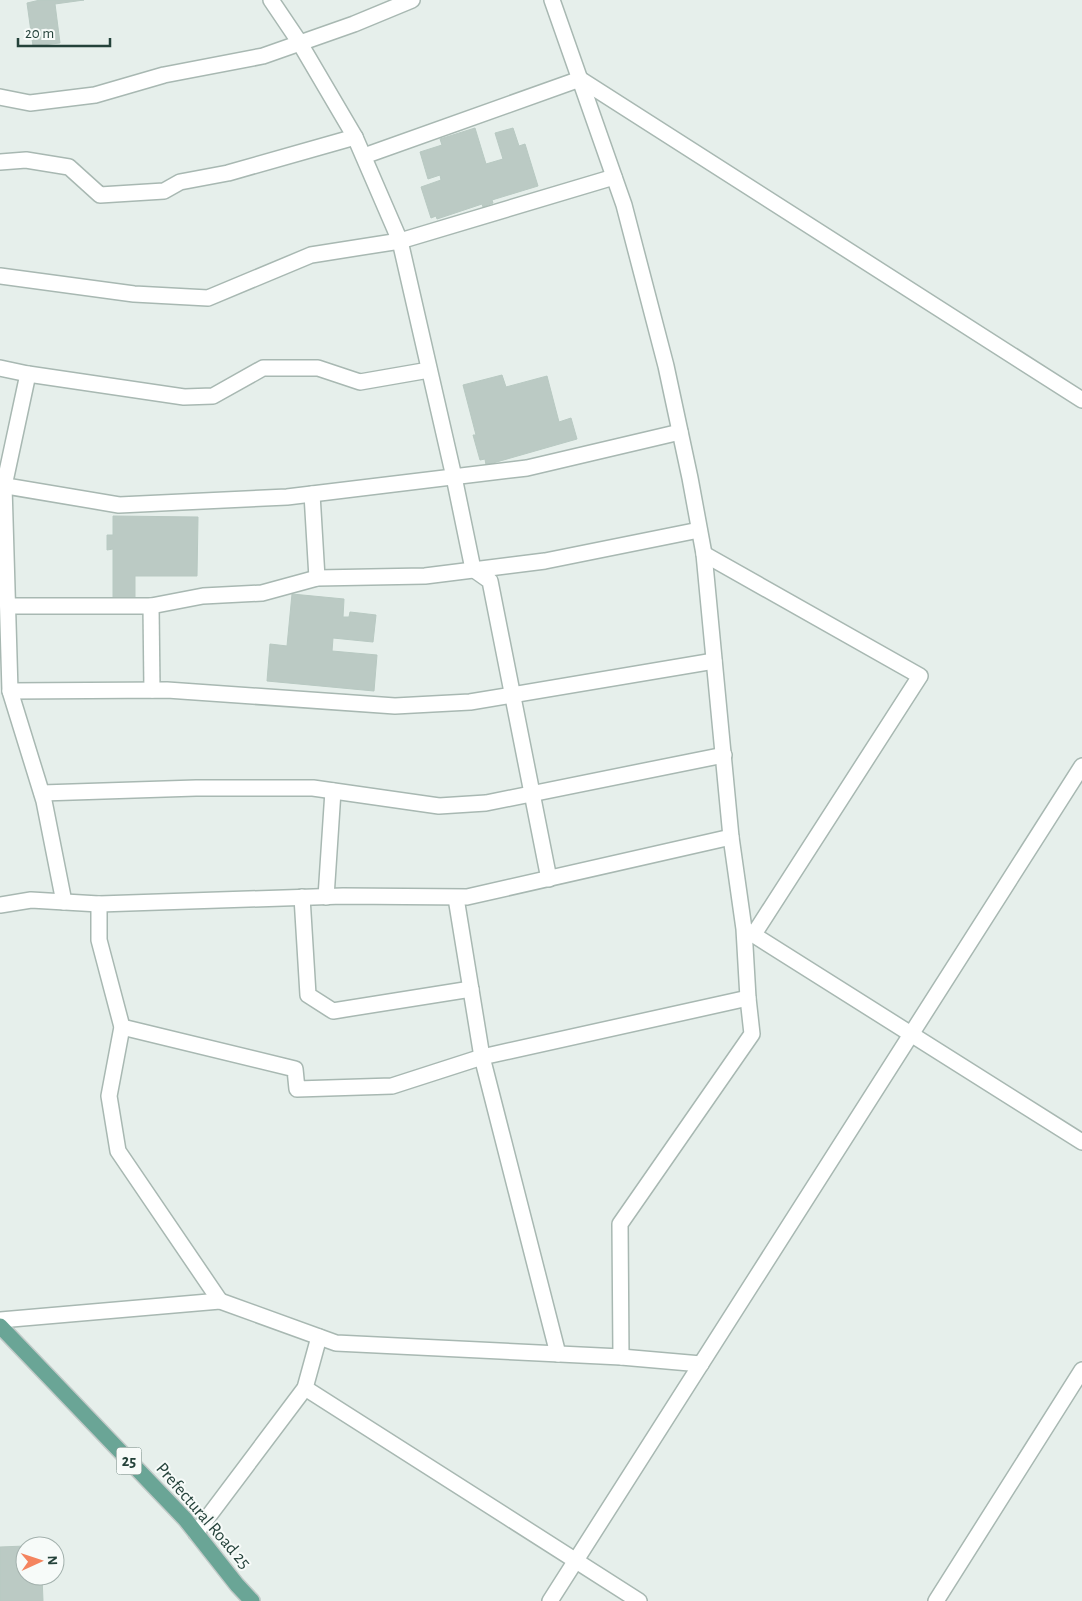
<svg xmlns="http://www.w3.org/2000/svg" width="1082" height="1601" font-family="'Alegreya Sans',sans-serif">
<rect width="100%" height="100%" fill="#e6efeb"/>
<!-- building -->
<g fill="#bbcac4" stroke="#b8c9c2">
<polygon points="40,0 84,0 55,4 60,43 33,46 27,3"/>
<polygon points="475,128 486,164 503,159 495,133 513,128 519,146 525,144 538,186 492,200 493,203 483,207 482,204 437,219 436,216 431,218 421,187 441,180 440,175 428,179 420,152 442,145 440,139"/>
<polygon points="502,375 506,387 547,376 559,422 571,418 577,439 486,465 485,459 480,460 473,435 476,435 463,385"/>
<polygon points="113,516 198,517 197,576 135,576 135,598 113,598 113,549 107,550 107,535 113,535"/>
<polygon points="292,594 344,599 343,617 349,617 350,612 376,615 373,642 333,638 332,651 377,655 374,691 267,681 270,644 287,646"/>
<polygon points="25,1546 25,1576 42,1576 43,1601 0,1601 0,1547"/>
</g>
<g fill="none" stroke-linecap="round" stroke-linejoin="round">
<!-- street casing -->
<g stroke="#a8b8b2" stroke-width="18">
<g id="street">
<polyline points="271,0 298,40 355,137 400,241 454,477 473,569 490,581 549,879"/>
<polyline points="552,0 624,205 666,366 690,478 704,554 731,837 744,929 748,998 752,1034 620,1224 621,1357"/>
<polyline points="580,79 1082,400"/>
<polyline points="0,97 30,103 95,95 164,75 263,56 354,24 412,0"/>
<polyline points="364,156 580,79"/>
<polyline points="0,162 26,160 69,167 100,195 164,191 180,182 228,173 355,137"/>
<polyline points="0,276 134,294 208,298 311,255 400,241 614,177"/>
<polyline points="0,368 28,374 184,397 213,396 263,368 318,368 360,382 429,370"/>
<polyline points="28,374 4,486 10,691 44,801 64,902"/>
<polyline points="0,485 119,505 287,497 527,468 680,432"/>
<polyline points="312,494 317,578"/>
<polyline points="704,554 920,676 754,934"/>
<polyline points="8,606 151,606 203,596 262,593 317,578 425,576 545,561 699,530"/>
<polyline points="151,606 152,690"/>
<polyline points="10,691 167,690 395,706 470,702 714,661"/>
<polyline points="42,793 196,788 313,788 439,806 486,803 724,755"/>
<polyline points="302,897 308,995 333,1011 471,989"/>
<polyline points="326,897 333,791"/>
<polyline points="456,898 482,1057 558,1354"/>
<polyline points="99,904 99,940 122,1027 109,1096 118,1151 220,1301"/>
<polyline points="0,905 31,900 99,904 343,896 467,897 731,837"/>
<polyline points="746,930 1082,1142"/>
<polyline points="122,1027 295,1069 297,1089 392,1086 482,1057 748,998"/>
<polyline points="0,1320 220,1301 336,1343 621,1357 701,1364"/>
<polyline points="305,1388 639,1601"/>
<polyline points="196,1533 305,1388 319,1337"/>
<polyline points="550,1601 1082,766"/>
<polyline points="936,1601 1082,1370"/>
</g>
</g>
<!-- primary casing -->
<g stroke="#c2cac8" stroke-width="18">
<polyline id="primary" points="0,1326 185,1519 237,1585 252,1601"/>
</g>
<!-- street -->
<use href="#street" stroke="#fff" stroke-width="15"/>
<!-- primary -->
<use href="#primary" stroke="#6aa596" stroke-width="15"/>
</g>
<g text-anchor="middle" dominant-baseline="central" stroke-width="4" stroke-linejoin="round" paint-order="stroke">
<!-- shield labels -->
<rect fill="#f7fbf9" stroke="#637a73" stroke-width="1" x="116.5" y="1447.5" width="25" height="27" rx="4"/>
<g font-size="16" font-weight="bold" fill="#24423a">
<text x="129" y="1461">25</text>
</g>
<!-- street labels -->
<g font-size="18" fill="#24423a" stroke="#f7fbf9">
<text transform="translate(203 1516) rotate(49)">Prefectural Road 25</text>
</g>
</g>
<!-- north arrow -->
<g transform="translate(40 1561) rotate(87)"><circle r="24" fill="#f7fbf9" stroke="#a3b1ad"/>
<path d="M0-4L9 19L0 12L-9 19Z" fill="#f4845f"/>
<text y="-8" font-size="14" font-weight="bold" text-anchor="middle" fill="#24423a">N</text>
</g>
<!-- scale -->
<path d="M18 38v8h92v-8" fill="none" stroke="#24423a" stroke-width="2.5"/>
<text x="25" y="38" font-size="15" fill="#24423a" stroke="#f7fbf9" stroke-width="4" paint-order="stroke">20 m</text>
</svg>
